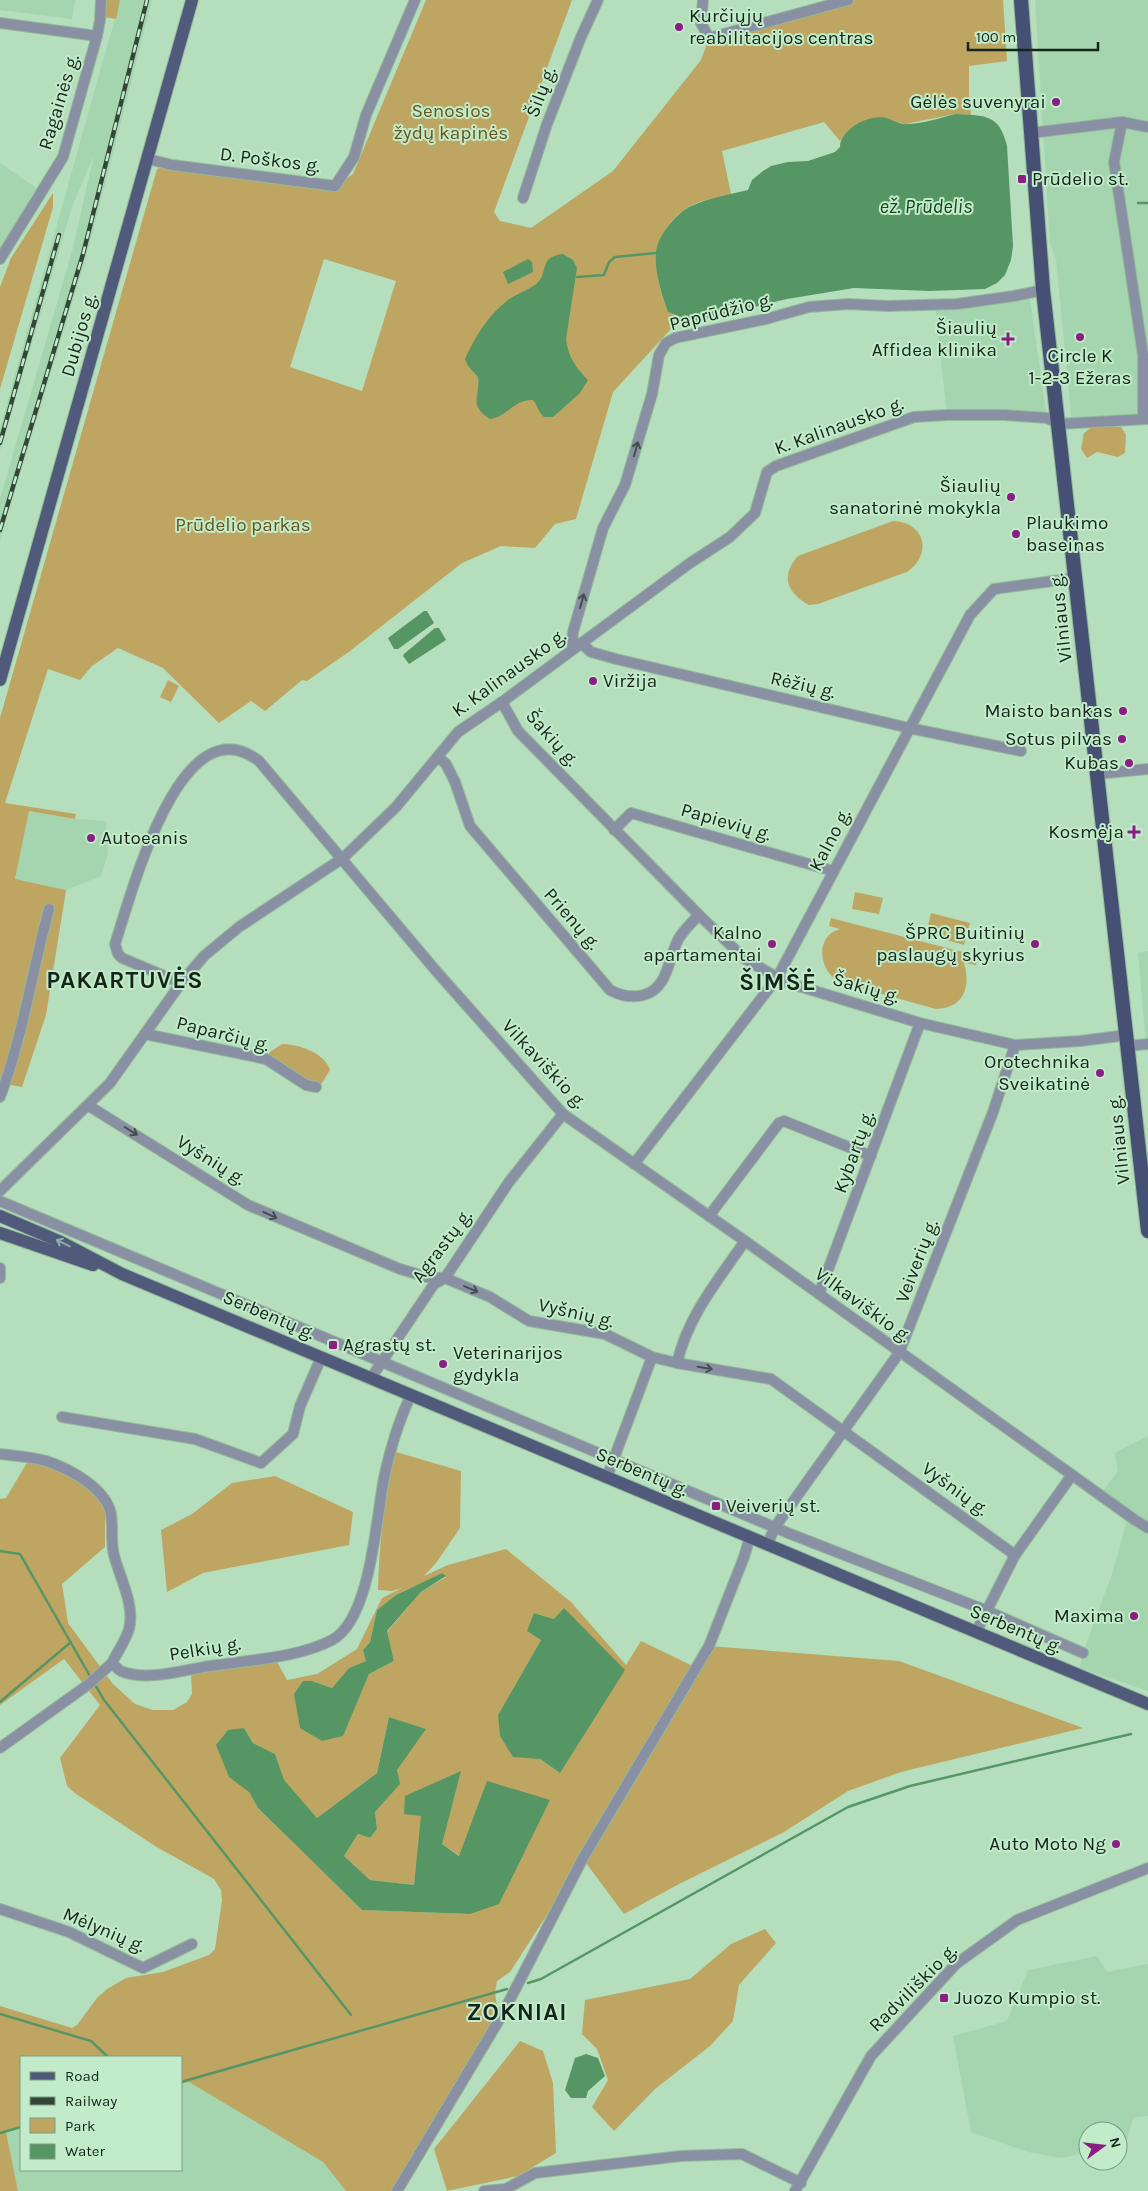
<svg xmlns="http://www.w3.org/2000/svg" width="1148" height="2191" font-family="Karla,sans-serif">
<rect width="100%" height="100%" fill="#b4debc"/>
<!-- built -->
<g fill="#a5d5ae">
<polygon points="0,0 75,0 72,19 0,10"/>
<polygon points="120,0 152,0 87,254 0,540 0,499 73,248 94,155 72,207 0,451 0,428"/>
<polygon points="1035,0 1148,0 1148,419 1072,424 1056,259 1050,244"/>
<polygon points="0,163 36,188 0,251"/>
<polygon points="1029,293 1047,418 947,415 935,305"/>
<polygon points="29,811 75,819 106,821 108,854 101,876 66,890 15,879"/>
<polygon points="1148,951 1148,1044 1146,1044 1138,953"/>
<polygon points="1148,1436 1148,1691 1080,1668 1083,1653 1113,1571 1128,1516 1100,1495 1118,1471 1115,1453"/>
<polygon points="1097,1956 1107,1972 1148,1964 1148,2116 1133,2118 1127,2140 1118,2144 1118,2131 1088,2131 1088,2152 1062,2158 1028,2152 971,2132 953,2036 1007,2021 1028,1970"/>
<polygon points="189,2082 323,2162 346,2191 18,2191 6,2132 21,2127 21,2170 181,2170 181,2084"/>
</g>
<!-- green -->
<g fill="#bea662" fill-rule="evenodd">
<polygon points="105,0 120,0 116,19 104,17"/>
<path d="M426 0H572L494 212 500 221 531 228 613 171 701 60 709 38 848 0H1003L1007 61 969 66V96L971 115 955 114 905 124 879 117 845 134 840 141 824 122 722 151 731 194C717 198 699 200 687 208 647 235 653 273 668 312L681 318 613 392 576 519 555 524 535 548 501 546 462 563 350 651 307 681 302 680 265 711 251 701 219 723 163 668 118 648 92 666 80 680 48 669 5 803 76 814 75 819 29 811 15 879 66 890 46 1015 22 1087 0 1083V718L157 169 161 167 335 186 353 174ZM324 259 396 281 362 391 290 367Z"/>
<polygon points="53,193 53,207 0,389 0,287 11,258"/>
<polygon points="1093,426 1121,427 1126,435 1125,453 1118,457 1097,452 1087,458 1081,449 1084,433"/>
<path d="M893 521C925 522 933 554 907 572L818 604 809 605C787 593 780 576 798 556Z"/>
<polygon points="168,680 179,686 171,702 160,697"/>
<polygon points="855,892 883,898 879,914 852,909"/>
<polygon points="931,913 970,923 964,945 926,934"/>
<path d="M831 918 978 956 976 965 964 963C971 987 964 1008 936 1009L839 982C819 971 814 936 840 929L829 926Z"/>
<path d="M282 1044C298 1044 325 1053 330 1070L320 1086 316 1087 266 1059 270 1052Z"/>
<path d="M396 1452 461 1471 460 1528 436 1563 424 1576 448 1565 506 1549 571 1602 626 1665 641 1641 697 1668 709 1646 899 1661 1083 1728 901 1772 848 1791 784 1832 679 1884 624 1914 583 1859 510 1972 497 1981 495 1993 498 2012 397 2191H346L323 2162 189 2082 181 2084V2057H21V2127L6 2132 18 2191H0V2006L72 2028 77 2025 97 1998 107 1989 126 1978 163 1972 209 1955 215 1949 222 1900 221 1890 214 1879 155 1846 76 1794 67 1786 60 1758 100 1705 64 1659 0 1705V1499L6 1498 28 1461 54 1467 93 1492 102 1503 105 1512V1547L62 1584 68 1623 113 1684 135 1704 153 1710H173L187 1702 192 1694 191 1673 276 1660 287 1680 317 1674 357 1649 382 1598 402 1588 392 1591 378 1590C379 1546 384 1495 396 1452ZM442 1573 446 1577 421 1592 387 1632 394 1661 369 1674 342 1736 312 1681 332 1688 349 1668 367 1661 363 1650 370 1642 377 1610 396 1595ZM534 1613 554 1619 560 1773 540 1759 498 1715 541 1640ZM389 1717 425 1729 396 1770 399 1784 375 1812 377 1829 370 1838 358 1834 344 1856 370 1880 414 1885 422 1816 442 1844 460 1856 470 1914 362 1910 258 1808 249 1792 244 1728 253 1743 275 1754 283 1780 317 1818 377 1773Z"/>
<polygon points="275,1476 353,1512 349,1545 203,1573 167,1592 161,1530 192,1514 232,1483"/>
<polygon points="765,1929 776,1943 739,1985 733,2021 710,2046 655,2089 614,2131 592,2107 608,2080 597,2049 582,2034 585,2000 690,1979 731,1944"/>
<polygon points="520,2041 543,2051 553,2083 556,2153 518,2176 447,2191 434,2149"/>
</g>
<!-- water -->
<g fill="#569665">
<path d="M955 114C985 116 999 113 1007 146L1013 246 1011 260 1005 275 997 283 985 289 929 291 854 288 787 299 693 322 668 312C662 296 654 270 656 253 657 236 675 215 689 207 707 198 728 195 748 190L752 180 763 171 771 166 788 162 808 161 835 152 840 147C840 131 864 117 880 117 889 117 897 124 906 124 922 124 940 118 955 114Z"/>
<path d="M563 254 573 260 577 268 566 339C568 357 576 368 588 380L580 393 553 417H544C538 412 538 406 533 400 514 399 507 417 490 419 467 404 481 397 478 377L468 366 465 359C475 337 488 315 508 300 516 294 526 291 535 285 550 274 537 257 563 254Z"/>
<polygon points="528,259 532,262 533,272 508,284 503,272"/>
<polygon points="424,611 427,611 434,623 398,649 394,649 388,638"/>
<polygon points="435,628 439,628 446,640 409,664 403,656 404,654"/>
<polygon points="442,1573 446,1576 421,1592 387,1631 394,1661 369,1674 343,1736 322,1741 300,1728 294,1694 303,1681 312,1681 332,1688 349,1668 366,1661 363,1650 370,1642 377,1610 396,1595"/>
<polygon points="564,1608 625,1670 560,1773 540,1759 513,1757 500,1736 498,1715 541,1640 527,1631 534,1613 554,1619"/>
<polygon points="389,1717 426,1729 397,1770 400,1784 375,1812 377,1829 370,1838 358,1834 344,1856 370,1880 414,1885 421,1816 404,1814 405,1796 461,1771 442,1844 459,1856 487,1781 550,1800 499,1904 470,1914 362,1910 258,1808 249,1792 229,1777 216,1745 228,1730 244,1728 253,1743 275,1754 284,1780 317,1818 377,1773"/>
<polygon points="586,2054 598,2058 605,2076 588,2091 586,2098 571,2098 565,2090 575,2058"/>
</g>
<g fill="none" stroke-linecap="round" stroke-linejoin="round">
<!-- stream -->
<g stroke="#569665" stroke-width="2.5">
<polyline points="1138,203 1148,203"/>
<polyline points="577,277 604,275 609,262 615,257 656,253"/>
<polyline points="0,1551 20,1554 91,1678"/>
<polyline points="94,1683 104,1700 351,2015"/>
<polyline points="0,1702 71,1642"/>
<polyline points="528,1983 541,1979 848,1807 910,1786 1131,1734"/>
<polyline points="0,2014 91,2041 108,2057"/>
<polyline points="181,2082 507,1989"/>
<polyline points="0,2133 21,2127"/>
</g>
<!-- minor casing -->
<g stroke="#94b99b" stroke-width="12">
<g id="minor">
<polyline points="703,0 701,23 709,38 848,0"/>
<polyline points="0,23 97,36"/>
<polyline points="1122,122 1114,162 1143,355 1143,419"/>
<polyline points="1031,133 1122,122 1148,127"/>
<polyline points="148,159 172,165 335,186 354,157 366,115 415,0"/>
<polyline points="523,198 547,124 581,37 598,0"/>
<polyline points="0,259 63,157 97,36 100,20 101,0"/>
<polyline points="581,643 591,652 616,659 909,728 1021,751"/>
<polyline points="574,648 572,644 573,632 603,528 625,485 652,394 659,355 666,343 675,338 766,319 809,307 848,304 888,306 957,304 1014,296 1043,290"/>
<polyline points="502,702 518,731 699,915 745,959 785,982 920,1023 1015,1045 1080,1041 1127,1035"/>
<path d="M438 757 446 764 455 782 470 826 610 990C621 996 632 998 644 995 669 988 668 957 679 938 684 930 692 922 699 915"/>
<polyline points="1097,774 1148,769"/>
<polyline points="614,830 631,813 833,871"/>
<path d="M181 983 122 958 118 954 115 944C131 896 180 700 259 761L437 972 563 1114 745 1241 1135 1520 1148 1528"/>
<polyline points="145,1034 266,1059 306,1085 316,1087"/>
<polyline points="1128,1046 1148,1044"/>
<path d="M0 1097C23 1036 32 971 49 909"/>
<polyline points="89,1106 248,1205 400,1269 427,1277 445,1278 490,1297 529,1321 605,1334 652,1357 677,1363 771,1379 1015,1555"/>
<polyline points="634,1164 777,978 970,615 994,589 1075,578"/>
<polyline points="0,1191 110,1083 181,983 204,956 239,927 343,858 396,807 458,732 502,702 690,563 730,537 755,513 767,472 776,466 914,417 947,415 1005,415 1047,418 1059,424 1148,419"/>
<polyline points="0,1201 788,1533 985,1610 1083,1653"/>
<polyline points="709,1216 779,1123 784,1121 871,1156"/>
<polyline points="0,1268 0,1278"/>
<polyline points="819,1294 920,1023"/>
<path d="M677 1363C688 1316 718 1280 745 1241"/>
<polyline points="371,1378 434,1284 445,1278 509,1182 563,1114"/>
<polyline points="62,1417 195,1439 261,1463 293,1434 300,1406 321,1358"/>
<path d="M0 1454C16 1456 37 1457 52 1463 73 1471 103 1488 110 1510 114 1524 110 1540 114 1555 120 1579 135 1604 129 1629 126 1640 117 1652 112 1663 115 1666 119 1671 123 1672 150 1681 183 1670 210 1666 248 1660 298 1658 332 1640 371 1619 376 1518 384 1478 390 1450 399 1420 411 1395"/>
<polyline points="607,1477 652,1357"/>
<polyline points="767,1545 775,1527 899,1353 993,1112 1015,1045"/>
<polyline points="976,1632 1015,1555 1072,1475"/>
<polyline points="0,1748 89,1684 112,1663"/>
<polyline points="0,1909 69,1932 143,1968 192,1944"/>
<polyline points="397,2191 502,2015 583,1858 709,1646 744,1557 750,1537"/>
<polyline points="484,2191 506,2189 535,2173 681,2156 742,2154 801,2183"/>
<polyline points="795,2191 871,2056 956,1964 1017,1920 1148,1868"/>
</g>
</g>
<!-- primary casing -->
<g stroke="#94b99b" stroke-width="14">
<g id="primary">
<polyline points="0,680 192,0"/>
<polyline points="0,1216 61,1242 122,1274 1148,1704"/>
<polyline points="0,1233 93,1265"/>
</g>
</g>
<!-- trunk casing -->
<g stroke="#94b99b" stroke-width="16">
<polyline id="trunk" points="1021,0 1043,290 1148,1231"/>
</g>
<!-- minor -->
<use href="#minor" stroke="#8a90a3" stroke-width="10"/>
<!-- primary -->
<use href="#primary" stroke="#505a7b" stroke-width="12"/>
<!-- trunk -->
<use href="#trunk" stroke="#465074" stroke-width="14"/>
<!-- rail casing -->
<g stroke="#324737" stroke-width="4.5">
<g id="rail">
<polyline points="0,443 59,235"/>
<polyline points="0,530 83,254 147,0"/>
</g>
</g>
<!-- rail -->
<use href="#rail" stroke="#c1ebc9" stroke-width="2.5" stroke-dasharray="8" stroke-linecap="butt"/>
</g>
<!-- one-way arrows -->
<defs><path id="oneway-shaft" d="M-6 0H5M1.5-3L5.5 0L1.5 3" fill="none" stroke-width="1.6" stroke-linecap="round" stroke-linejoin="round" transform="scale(1.25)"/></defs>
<g stroke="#445050">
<use href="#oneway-shaft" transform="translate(636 449) rotate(-74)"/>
<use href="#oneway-shaft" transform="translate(582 601) rotate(-74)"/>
<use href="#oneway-shaft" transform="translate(131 1131) rotate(32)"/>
<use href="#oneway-shaft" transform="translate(270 1215) rotate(25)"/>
<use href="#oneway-shaft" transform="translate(471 1289) rotate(23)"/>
<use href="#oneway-shaft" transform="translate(705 1368) rotate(10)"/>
</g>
<use stroke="#8eaaa6" href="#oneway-shaft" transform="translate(63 1243) rotate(-154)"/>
<!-- markers -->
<g fill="#8a1e83" stroke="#c1ebc9" stroke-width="2">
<circle cx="679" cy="27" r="5"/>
<circle cx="1056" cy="102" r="5"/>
<rect x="1017" y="174" width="10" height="10" rx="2.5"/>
<circle cx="1080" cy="337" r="5"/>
<path d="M1005.5 331.5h5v5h5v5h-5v5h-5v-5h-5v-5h5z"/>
<circle cx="1011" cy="497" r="5"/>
<circle cx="1016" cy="534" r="5"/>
<circle cx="593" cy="681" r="5"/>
<circle cx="1123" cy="711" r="5"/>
<circle cx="1122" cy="739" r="5"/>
<circle cx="1129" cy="763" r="5"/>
<path d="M1131.5 824.5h5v5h5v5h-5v5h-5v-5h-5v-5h5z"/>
<circle cx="91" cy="838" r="5"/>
<circle cx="772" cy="944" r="5"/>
<circle cx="1035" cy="944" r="5"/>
<circle cx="1100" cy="1073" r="5"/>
<rect x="328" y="1340" width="10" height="10" rx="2.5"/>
<circle cx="443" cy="1364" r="5"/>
<rect x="711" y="1501" width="10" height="10" rx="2.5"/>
<circle cx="1134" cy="1616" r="5"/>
<circle cx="1116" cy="1844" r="5"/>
<rect x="939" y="1993" width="10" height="10" rx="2.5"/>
</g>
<g text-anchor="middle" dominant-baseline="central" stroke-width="4" stroke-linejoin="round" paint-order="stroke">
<!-- poi labels -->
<g font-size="19" fill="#152519" stroke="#c1ebc9" text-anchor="end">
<text x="689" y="16" text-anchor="start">Kurčiųjų<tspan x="689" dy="22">reabilitacijos centras</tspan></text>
<text x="1046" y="102">Gėlės suvenyrai</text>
<text x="1032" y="179" text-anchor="start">Prūdelio st.</text>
<text x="997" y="328">Šiaulių<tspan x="997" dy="22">Affidea klinika</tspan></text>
<text x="1080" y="356" text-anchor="middle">Circle K<tspan x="1080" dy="22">1-2-3 Ežeras</tspan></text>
<text x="1001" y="486">Šiaulių<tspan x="1001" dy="22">sanatorinė mokykla</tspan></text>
<text x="1026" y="523" text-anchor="start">Plaukimo<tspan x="1026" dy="22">baseinas</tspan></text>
<text x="603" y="681" text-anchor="start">Viržija</text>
<text x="1113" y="711">Maisto bankas</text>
<text x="1112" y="739">Sotus pilvas</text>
<text x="1119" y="763">Kubas</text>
<text x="1124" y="832">Kosmėja</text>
<text x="101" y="838" text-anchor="start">Autoeanis</text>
<text x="762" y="933">Kalno<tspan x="762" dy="22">apartamentai</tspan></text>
<text x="1025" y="933">ŠPRC Buitinių<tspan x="1025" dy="22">paslaugų skyrius</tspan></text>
<text x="1090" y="1062">Orotechnika<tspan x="1090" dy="22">Sveikatinė</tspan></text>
<text x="343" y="1345" text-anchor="start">Agrastų st.</text>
<text x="453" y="1353" text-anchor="start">Veterinarijos<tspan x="453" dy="22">gydykla</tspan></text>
<text x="726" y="1506" text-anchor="start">Veiverių st.</text>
<text x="1124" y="1616">Maxima</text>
<text x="1106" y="1844">Auto Moto Ng</text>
<text x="954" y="1998" text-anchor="start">Juozo Kumpio st.</text>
</g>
<!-- street labels -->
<g font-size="19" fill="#152519" stroke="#c1ebc9">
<text transform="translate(541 92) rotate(-69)">Šilų g.</text>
<text transform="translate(59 102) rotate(-73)">Ragainės g.</text>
<text transform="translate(270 160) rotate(7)">D. Poškos g.</text>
<text transform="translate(721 312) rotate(-14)">Paprūdžio g.</text>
<text transform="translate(79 335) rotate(-74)">Dubijos g.</text>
<text transform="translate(839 426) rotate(-20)">K. Kalinausko g.</text>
<text transform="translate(1061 618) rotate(-96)">Vilniaus g.</text>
<text transform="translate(509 673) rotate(-36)">K. Kalinausko g.</text>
<text transform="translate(803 685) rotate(13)">Rėžių g.</text>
<text transform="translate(552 738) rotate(48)">Šakių g.</text>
<text transform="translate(726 822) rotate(16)">Papievių g.</text>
<text transform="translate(830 840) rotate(-62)">Kalno g.</text>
<text transform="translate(572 919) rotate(49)">Prienų g.</text>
<text transform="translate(866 988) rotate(16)">Šakių g.</text>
<text transform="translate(223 1034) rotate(14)">Paparčių g.</text>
<text transform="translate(544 1064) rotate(47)">Vilkaviškio g.</text>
<text transform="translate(1119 1140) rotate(-96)">Vilniaus g.</text>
<text transform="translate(854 1152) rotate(-70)">Kybartų g.</text>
<text transform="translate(211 1160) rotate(32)">Vyšnių g.</text>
<text transform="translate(442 1246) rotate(-53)">Agrastų g.</text>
<text transform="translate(917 1261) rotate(-69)">Veiverių g.</text>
<text transform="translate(863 1305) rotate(36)">Vilkaviškio g.</text>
<text transform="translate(576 1313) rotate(13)">Vyšnių g.</text>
<text transform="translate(269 1315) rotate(23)">Serbentų g.</text>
<text transform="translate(642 1472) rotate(23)">Serbentų g.</text>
<text transform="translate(955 1489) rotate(36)">Vyšnių g.</text>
<text transform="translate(1016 1629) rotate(23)">Serbentų g.</text>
<text transform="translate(205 1649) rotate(-9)">Pelkių g.</text>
<text transform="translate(104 1930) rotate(23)">Mėlynių g.</text>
<text transform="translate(913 1988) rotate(-45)">Radviliškio g.</text>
</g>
<!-- park labels -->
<g font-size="19" fill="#67551d" stroke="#c1ebc9">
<text x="451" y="111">Senosios<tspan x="451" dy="22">žydų kapinės</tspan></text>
<text x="243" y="525">Prūdelio parkas</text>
</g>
<!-- water labels -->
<g font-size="20" font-style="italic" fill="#164625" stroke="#c1ebc9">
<text x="926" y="206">ež. Prūdelis</text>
</g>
<!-- district labels -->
<g font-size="24" font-weight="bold" letter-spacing="1" fill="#152519" stroke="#c1ebc9">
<text x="125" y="980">PAKARTUVĖS</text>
<text x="778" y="982">ŠIMŠĖ</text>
<text x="517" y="2012">ZOKNIAI</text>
</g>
</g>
<!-- legend -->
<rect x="20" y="2056" width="162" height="115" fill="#c1ebc9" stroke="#7c9c83"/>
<rect x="30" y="2072" width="25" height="8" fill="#505a7b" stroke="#7c9c83"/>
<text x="65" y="2081" font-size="15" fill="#152519">Road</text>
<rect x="30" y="2097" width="25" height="8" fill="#324737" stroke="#7c9c83"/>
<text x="65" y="2106" font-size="15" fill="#152519">Railway</text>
<rect x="30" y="2118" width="25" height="15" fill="#bea662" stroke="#7c9c83"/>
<text x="65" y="2131" font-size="15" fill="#152519">Park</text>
<rect x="30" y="2144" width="25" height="15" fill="#569665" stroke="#7c9c83"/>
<text x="65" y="2156" font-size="15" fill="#152519">Water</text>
<!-- north arrow -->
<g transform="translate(1103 2146) rotate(75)"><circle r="24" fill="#c1ebc9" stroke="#7c9c83"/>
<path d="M0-4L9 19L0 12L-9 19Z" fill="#8a1e83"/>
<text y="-8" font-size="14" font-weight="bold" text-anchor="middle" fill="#152519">N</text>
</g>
<!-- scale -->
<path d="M968 42v8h130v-8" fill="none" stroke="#152519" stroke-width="2.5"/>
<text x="976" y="42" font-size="15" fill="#152519" stroke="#c1ebc9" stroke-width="4" paint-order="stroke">100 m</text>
</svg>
